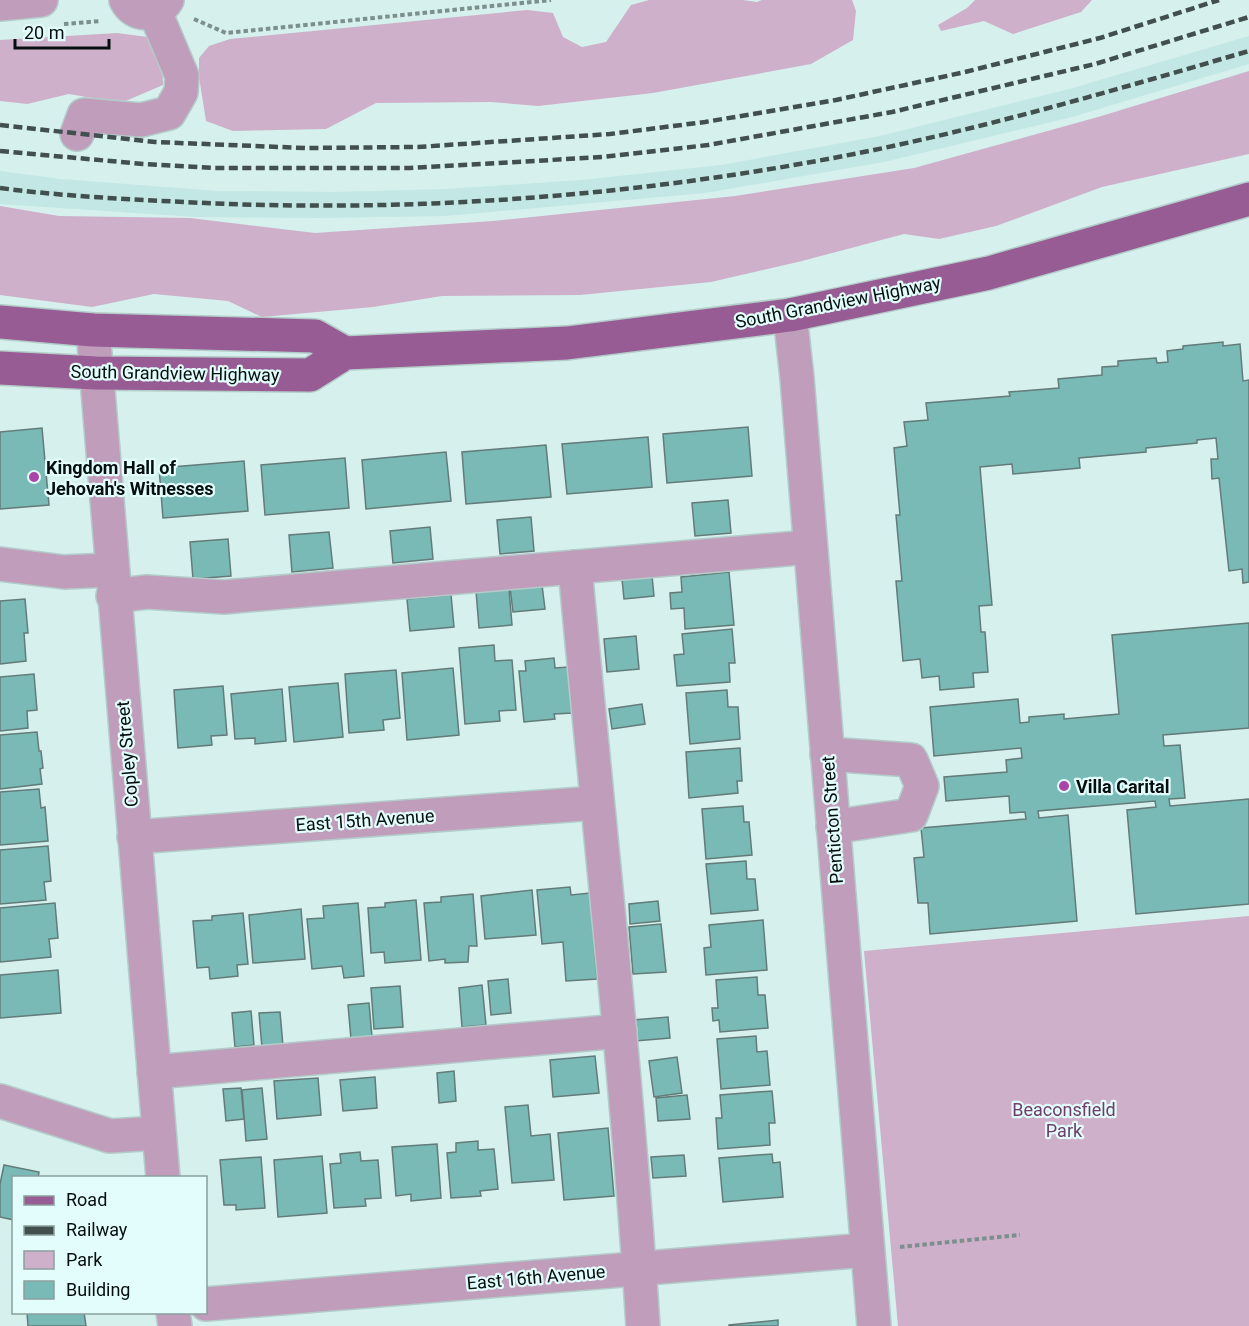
<svg xmlns="http://www.w3.org/2000/svg" width="1249" height="1326" font-family="Roboto,sans-serif">
<rect width="100%" height="100%" fill="#d5f0ed"/>
<!-- built -->
<polygon fill="#c2e7e4" points="1249,36 1249,64 1072,117 884,162 705,193 445,216 321,218 196,217 0,204 0,171 60,179 218,191 334,192 447,189 582,180 721,165 880,136 1066,90"/>
<!-- green -->
<g fill="#ceb0cb">
<polygon points="649,0 743,0 757,2 762,0 852,0 856,11 853,40 811,64 653,93 538,106 491,102 376,103 326,129 233,131 206,121 199,77 199,58 209,46 230,39 527,10 553,13 563,37 582,47 606,42 631,5"/>
<polygon points="975,0 1092,0 1081,12 1013,34 984,21 941,31 938,25 967,8"/>
<polygon points="117,33 148,37 162,58 163,85 121,103 69,94 27,104 0,101 0,40"/>
<polygon points="1249,71 1249,154 1102,187 996,226 939,239 904,234 802,261 711,282 580,295 442,296 373,307 262,317 228,301 154,294 92,307 0,295 0,206 59,216 190,218 315,233 493,221 735,196 914,168 1098,117"/>
<polygon points="1249,916 1249,1326 898,1326 864,951"/>
</g>
<!-- building -->
<g fill="#79bab6" stroke="#637b79" stroke-width="1.5">
<polygon points="1223,342 1223,346 1240,344 1243,381 1249,380 1249,582 1243,583 1242,569 1229,571 1219,478 1212,479 1211,459 1218,459 1216,438 1197,440 1197,443 1146,448 1146,452 1079,458 1080,468 1013,474 1012,464 980,467 992,605 979,606 981,632 985,632 988,672 973,673 974,687 940,690 939,676 922,678 920,659 903,661 896,581 902,581 896,515 900,515 894,448 907,446 904,422 928,420 926,403 1010,396 1009,392 1059,388 1058,379 1102,375 1102,367 1118,366 1118,361 1156,358 1157,363 1168,362 1167,351 1183,349 1183,346"/>
<polygon points="748,427 752,476 667,483 663,434"/>
<polygon points="42,428 49,505 0,509 0,432"/>
<polygon points="648,437 652,487 567,494 562,444"/>
<polygon points="546,445 551,497 466,504 462,452"/>
<polygon points="446,452 451,501 366,509 362,460"/>
<polygon points="345,458 349,508 265,515 261,465"/>
<polygon points="244,461 248,511 163,518 159,468"/>
<polygon points="728,500 731,533 695,536 692,503"/>
<polygon points="531,517 534,551 500,554 497,520"/>
<polygon points="430,527 433,559 393,563 390,531"/>
<polygon points="329,532 333,568 292,572 289,535"/>
<polygon points="228,539 231,576 193,579 190,542"/>
<polygon points="729,572 734,625 685,629 684,608 671,609 670,593 682,592 681,577"/>
<polygon points="652,576 654,596 624,599 622,579"/>
<polygon points="542,585 545,609 513,612 510,587"/>
<polygon points="509,589 512,625 479,628 476,591"/>
<polygon points="451,595 454,627 410,631 407,599"/>
<polygon points="25,599 28,633 24,633 26,661 0,664 0,601"/>
<polygon points="1249,623 1249,728 1163,735 1164,746 1180,745 1185,798 1169,799 1170,806 1249,799 1249,904 1136,914 1127,810 1156,807 1155,801 1038,811 1039,818 1068,815 1077,921 930,934 928,903 918,903 914,858 924,857 921,828 1026,819 1025,812 1010,813 1009,796 946,801 944,777 1007,772 1006,760 1022,758 1021,748 934,756 930,707 1018,699 1020,723 1029,722 1029,717 1064,714 1064,719 1119,714 1112,635"/>
<polygon points="732,629 735,663 729,663 730,682 677,686 674,655 684,654 682,634"/>
<polygon points="636,636 639,669 607,672 604,639"/>
<polygon points="494,645 495,661 512,660 516,710 499,711 500,721 465,724 459,648"/>
<polygon points="554,658 555,668 568,667 572,713 554,714 555,719 524,722 519,671 526,671 525,661"/>
<polygon points="453,668 459,735 407,740 402,673"/>
<polygon points="396,670 400,718 383,720 384,730 349,733 345,674"/>
<polygon points="34,674 37,710 27,711 28,728 0,731 0,677"/>
<polygon points="338,683 343,737 294,742 289,687"/>
<polygon points="223,686 227,735 211,736 212,745 178,748 174,690"/>
<polygon points="282,689 286,741 255,744 255,738 235,739 231,694"/>
<polygon points="727,690 728,707 738,707 740,739 690,744 686,693"/>
<polygon points="642,704 645,724 612,729 609,709"/>
<polygon points="37,732 39,751 41,751 43,768 40,769 42,784 0,789 0,735"/>
<polygon points="740,748 742,781 737,781 738,793 689,798 686,752"/>
<polygon points="39,789 41,808 45,807 48,841 0,845 0,792"/>
<polygon points="743,806 744,822 749,822 752,855 706,859 702,809"/>
<polygon points="48,846 51,881 44,882 46,900 0,904 0,850"/>
<polygon points="746,861 747,879 755,879 758,910 711,914 706,864"/>
<polygon points="570,887 571,895 590,893 597,979 566,981 563,942 542,944 537,890"/>
<polygon points="532,890 536,935 485,939 481,896"/>
<polygon points="473,894 477,946 469,946 468,962 445,963 445,959 429,961 424,903 441,902 441,897"/>
<polygon points="416,900 421,960 385,963 384,952 371,953 368,908 385,907 385,903"/>
<polygon points="658,901 660,921 630,924 629,904"/>
<polygon points="55,903 58,938 49,939 51,957 0,962 0,908"/>
<polygon points="358,903 364,976 344,978 342,966 312,969 307,919 324,918 323,906"/>
<polygon points="301,909 305,959 253,963 249,915"/>
<polygon points="243,913 248,964 237,965 238,976 210,979 209,967 197,968 193,921 212,920 212,916"/>
<polygon points="763,920 767,970 706,975 704,948 711,947 709,925"/>
<polygon points="661,924 666,972 633,974 629,927"/>
<polygon points="58,970 61,1013 0,1018 0,975"/>
<polygon points="757,977 758,995 765,995 768,1028 720,1032 719,1020 713,1021 712,1008 718,1008 716,980"/>
<polygon points="508,979 511,1013 491,1015 488,981"/>
<polygon points="482,985 486,1025 462,1027 459,988"/>
<polygon points="400,986 403,1027 374,1029 371,988"/>
<polygon points="369,1003 372,1037 351,1039 348,1005"/>
<polygon points="251,1011 254,1045 235,1047 232,1013"/>
<polygon points="280,1012 283,1046 262,1048 259,1013"/>
<polygon points="668,1017 670,1038 635,1041 633,1020"/>
<polygon points="756,1036 757,1052 767,1051 770,1085 721,1089 717,1039"/>
<polygon points="595,1056 599,1093 553,1097 550,1060"/>
<polygon points="677,1057 682,1093 654,1097 649,1061"/>
<polygon points="454,1071 456,1101 439,1103 437,1073"/>
<polygon points="375,1077 377,1108 343,1111 340,1080"/>
<polygon points="318,1078 321,1115 277,1119 274,1081"/>
<polygon points="241,1088 244,1119 226,1121 223,1089"/>
<polygon points="262,1088 267,1139 246,1141 242,1090"/>
<polygon points="772,1091 775,1123 769,1123 770,1145 718,1149 716,1118 722,1118 720,1095"/>
<polygon points="687,1095 690,1119 658,1121 656,1098"/>
<polygon points="528,1105 531,1136 550,1134 554,1180 512,1183 505,1107"/>
<polygon points="608,1128 614,1196 564,1200 558,1133"/>
<polygon points="478,1141 478,1150 494,1149 498,1189 480,1191 481,1196 451,1198 447,1153 456,1152 456,1143"/>
<polygon points="437,1144 441,1198 411,1201 411,1194 396,1196 392,1147"/>
<polygon points="360,1152 361,1161 378,1160 381,1198 365,1199 366,1206 334,1208 330,1164 341,1163 340,1154"/>
<polygon points="772,1154 773,1163 780,1162 783,1197 723,1202 719,1158"/>
<polygon points="684,1155 686,1176 653,1178 651,1157"/>
<polygon points="322,1156 327,1213 278,1217 274,1160"/>
<polygon points="261,1157 265,1208 236,1210 236,1205 224,1205 220,1160"/>
<polygon points="4,1165 39,1172 38,1178 14,1178 14,1220 0,1217 0,1184"/>
<polygon points="27,1312 84,1312 86,1326 28,1326"/>
<polygon points="778,1320 778,1326 729,1326 729,1325"/>
</g>
<g fill="none" stroke-linecap="round" stroke-linejoin="round">
<!-- minor casing -->
<g stroke="#b4ccc9" stroke-width="36">
<g id="minor">
<path d="M126 0C135 18 157 16 167 0"/>
<polyline points="0,4 41,0"/>
<polyline points="77,134 84,115 141,120 169,113 181,92 182,76 155,12"/>
<polyline points="790,315 797,378 874,1326"/>
<polyline points="93,330 163,1178"/>
<polyline points="0,564 64,572 111,570"/>
<path d="M575 567C598 820 627 1073 643 1326"/>
<polyline points="113,596 147,592 224,597 810,547"/>
<polyline points="827,754 911,760 922,786 911,815 833,827"/>
<polyline points="134,837 596,803"/>
<polyline points="154,1072 620,1031"/>
<polyline points="0,1101 110,1136 159,1133"/>
<polyline points="206,1304 867,1250"/>
<polyline points="173,1312 175,1326"/>
</g>
</g>
<!-- major casing -->
<g stroke="#b4ccc9" stroke-width="36">
<g id="major">
<polyline points="0,322 93,330 315,336 345,353"/>
<polyline points="0,368 96,373 310,375 345,353 567,343 790,315 989,273 1249,199"/>
</g>
</g>
<!-- path -->
<g stroke="#7c8f8d" stroke-width="4" stroke-dasharray="4.5 3" stroke-linecap="butt">
<polyline points="194,19 226,33 551,0"/>
<polyline points="64,24 101,21"/>
<polyline points="900,1247 1020,1235"/>
</g>
<!-- minor -->
<use href="#minor" stroke="#bf9dbb" stroke-width="33"/>
<!-- major -->
<use href="#major" stroke="#975c93" stroke-width="33"/>
<!-- rail -->
<g stroke="#414f4e" stroke-width="4.5" stroke-dasharray="9 4.5" stroke-linecap="butt">
<polyline points="0,125 155,142 305,148 418,147 610,134 705,122 836,100 965,72 1100,38 1219,0"/>
<polyline points="0,151 143,164 214,168 410,168 603,157 708,145 892,112 1095,64 1249,17"/>
<path d="M0 188C61 196 123 199 184 202 415 214 647 196 874 150 1000 124 1125 87 1249 51"/>
</g>
</g>
<!-- markers -->
<g fill="#ab44a7" stroke="#e2fdfb" stroke-width="2">
<circle cx="34" cy="477" r="6"/>
<circle cx="1064" cy="786" r="6"/>
</g>
<g text-anchor="middle" dominant-baseline="central" stroke-width="4.5" stroke-linejoin="round" paint-order="stroke">
<!-- street labels -->
<g font-size="18" fill="#060f0f" stroke="#e2fdfb">
<text transform="translate(838 302) rotate(-11)">South Grandview Highway</text>
<text transform="translate(175 373) rotate(1)">South Grandview Highway</text>
<text transform="translate(127 754) rotate(-95)">Copley Street</text>
<text transform="translate(365 820) rotate(-4)">East 15th Avenue</text>
<text transform="translate(832 820) rotate(-94)">Penticton Street</text>
<text transform="translate(536 1277) rotate(-5)">East 16th Avenue</text>
</g>
<!-- poi labels -->
<g font-size="18" font-weight="bold" fill="#060f0f" stroke="#e2fdfb" text-anchor="start">
<text x="46" y="467">Kingdom Hall of<tspan x="46" dy="21">Jehovah's Witnesses</tspan></text>
<text x="1076" y="786">Villa Carital</text>
</g>
<!-- park labels -->
<g font-size="18" fill="#6f3c6b" stroke="#e2fdfb">
<text x="1064" y="1109">Beaconsfield<tspan x="1064" dy="21">Park</tspan></text>
</g>
</g>
<!-- legend -->
<rect x="12" y="1176" width="195" height="138" fill="#e2fdfb" stroke="#8a9e9d" stroke-width="1.5"/>
<rect x="24" y="1196" width="30" height="9" fill="#975c93" stroke="#8a9e9d" stroke-width="1.5"/>
<text x="66" y="1206" font-size="18" fill="#060f0f">Road</text>
<rect x="24" y="1226" width="30" height="9" fill="#414f4e" stroke="#8a9e9d" stroke-width="1.5"/>
<text x="66" y="1236" font-size="18" fill="#060f0f">Railway</text>
<rect x="24" y="1251" width="30" height="18" fill="#ceb0cb" stroke="#8a9e9d" stroke-width="1.5"/>
<text x="66" y="1266" font-size="18" fill="#060f0f">Park</text>
<rect x="24" y="1281" width="30" height="18" fill="#79bab6" stroke="#8a9e9d" stroke-width="1.5"/>
<text x="66" y="1296" font-size="18" fill="#060f0f">Building</text>
<!-- scale -->
<path d="M15 39v9h94v-9" fill="none" stroke="#060f0f" stroke-width="3"/>
<text x="24" y="39" font-size="18" fill="#060f0f" stroke="#e2fdfb" stroke-width="4.5" paint-order="stroke">20 m</text>
</svg>
